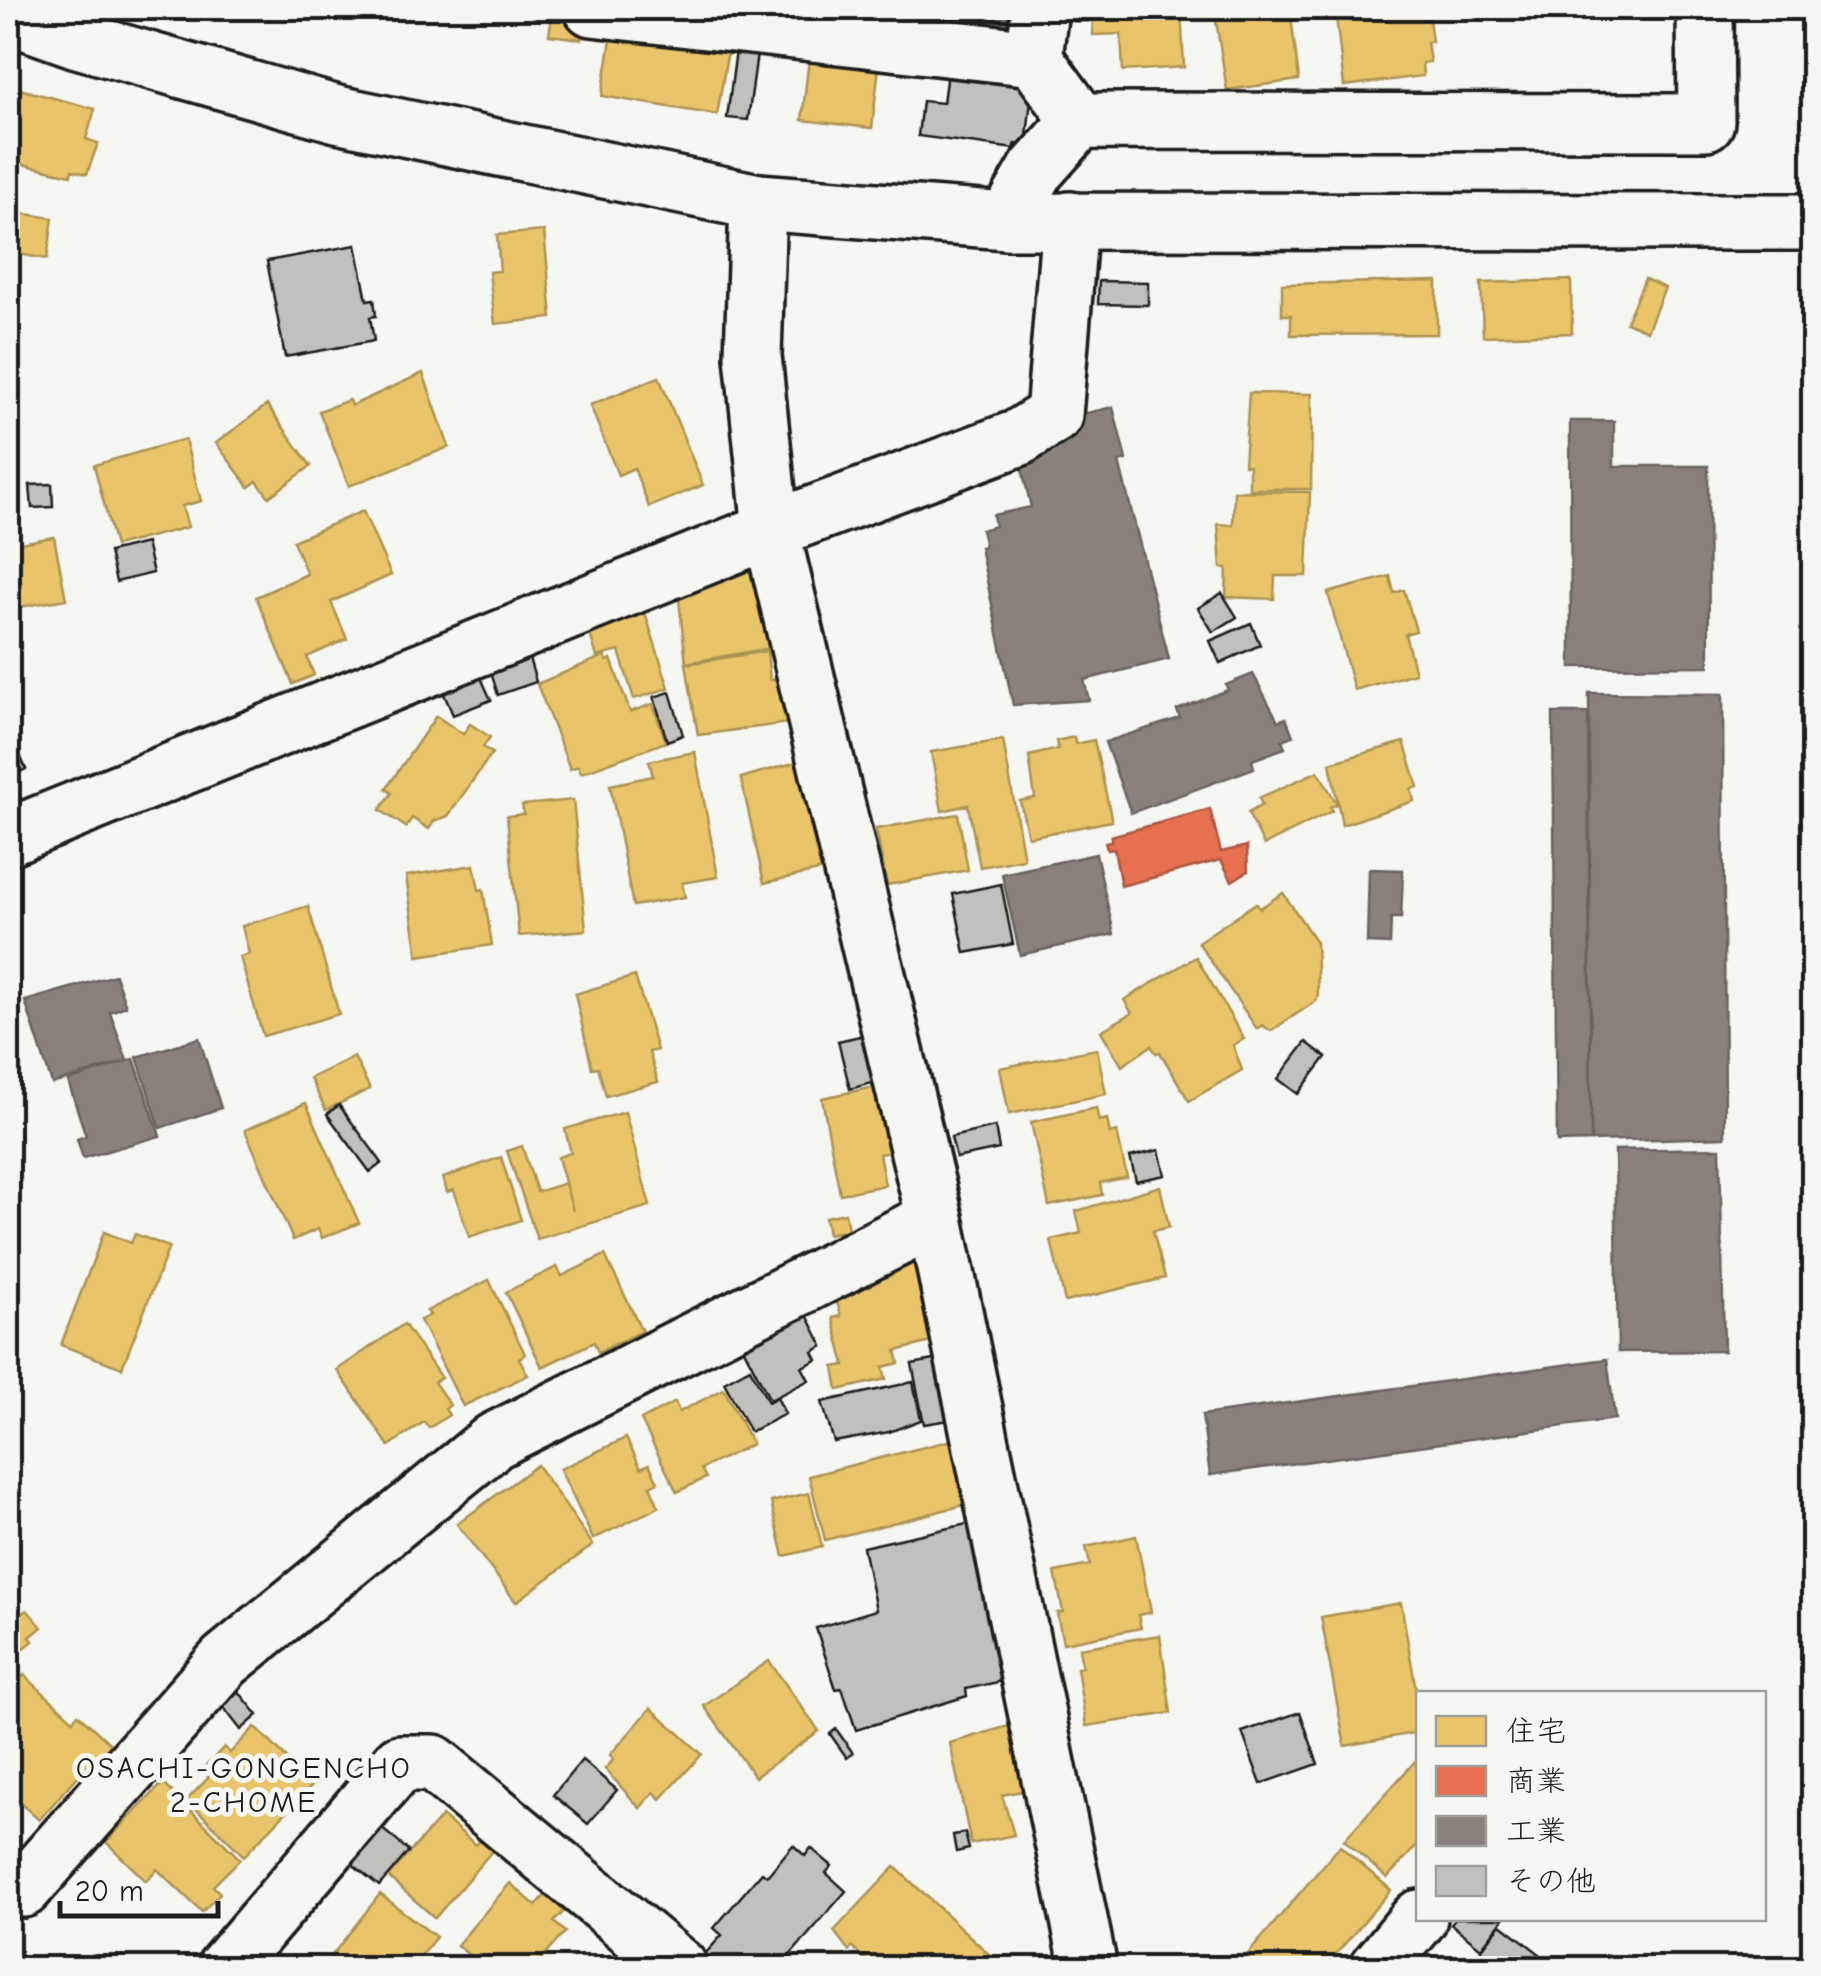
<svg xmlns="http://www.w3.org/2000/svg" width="1821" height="1976" font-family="'Comic Neue','Klee One',sans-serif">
<rect width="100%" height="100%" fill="#f6f6f2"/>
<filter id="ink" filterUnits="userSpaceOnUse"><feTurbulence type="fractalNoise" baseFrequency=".01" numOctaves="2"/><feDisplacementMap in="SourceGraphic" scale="20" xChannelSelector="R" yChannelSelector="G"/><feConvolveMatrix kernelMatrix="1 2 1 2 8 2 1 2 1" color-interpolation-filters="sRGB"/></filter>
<g filter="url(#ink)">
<!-- homes -->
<g fill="#e9c46a" stroke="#ac9253" stroke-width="2.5">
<polygon points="1092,8 1181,8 1184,67 1123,71 1121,34 1093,35"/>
<polygon points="1214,8 1290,8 1299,80 1227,90"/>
<polygon points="1335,8 1422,8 1423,18 1429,18 1432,42 1427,42 1430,62 1422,63 1423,76 1344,86"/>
<polygon points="1561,8 1644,8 1561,12"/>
<polygon points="553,10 584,14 581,39 549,35"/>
<polygon points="613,26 729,44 717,115 602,96"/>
<polygon points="810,49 880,57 872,128 802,120"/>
<polygon points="8,86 95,109 86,139 98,143 87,174 72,170 71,175 8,161"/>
<polygon points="19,213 53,218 47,259 12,253"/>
<polygon points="544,231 552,318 495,324 489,272 500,271 497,235"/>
<polygon points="1645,279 1665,288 1647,331 1626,322"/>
<polygon points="1571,280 1572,333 1483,336 1481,283"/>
<polygon points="1437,281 1437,334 1291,335 1291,315 1282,315 1282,284"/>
<polygon points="423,373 449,447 349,486 319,411 349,400 351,406"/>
<polygon points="659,377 703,485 649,507 634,468 618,475 590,405"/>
<polygon points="1249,393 1312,394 1311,489 1249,489 1249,465 1244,465"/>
<polygon points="267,405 311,466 269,497 257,481 249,487 216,443"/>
<polygon points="185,439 201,501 182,506 188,527 115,546 94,465"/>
<polygon points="1234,491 1310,492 1307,576 1275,576 1274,599 1226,597 1227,568 1221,568 1218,524 1233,525"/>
<polygon points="363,511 391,575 331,602 347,639 307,657 314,675 293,684 256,597 307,574 293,541"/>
<polygon points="54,537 66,599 8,609 8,545"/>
<polygon points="750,550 771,648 686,663 676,572"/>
<polygon points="1390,576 1394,593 1404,590 1416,631 1405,634 1415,673 1354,690 1328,593"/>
<polygon points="640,597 669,688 634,699 619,651 597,657 587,624"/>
<polygon points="767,651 770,680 797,676 803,721 698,735 686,664"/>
<polygon points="604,656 607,661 611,659 630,712 653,704 666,742 581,773 578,766 570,769 537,684"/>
<polygon points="436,716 463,734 470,724 490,737 483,747 492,753 448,816 434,821 429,829 412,818 406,827 380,810 392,793 386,789"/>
<polygon points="1074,737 1075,744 1094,740 1112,821 1028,837 1020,801 1035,798 1029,756 1058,749 1056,741"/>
<polygon points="1003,740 1024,859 980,867 968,805 942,811 931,752"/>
<polygon points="1404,742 1418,787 1411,789 1414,801 1342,825 1330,763"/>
<polygon points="695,752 718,877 682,883 685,897 633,906 610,785 653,776 649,761"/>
<polygon points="817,756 841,866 764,883 741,778"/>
<polygon points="1318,771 1337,804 1330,807 1332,811 1264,845 1248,813 1262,805 1259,798"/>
<polygon points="573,800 586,930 519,936 507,816 524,814 522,805"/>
<polygon points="958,814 968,870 887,885 876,829"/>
<polygon points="474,865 479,890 483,889 492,945 418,956 406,876"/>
<polygon points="1283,893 1316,942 1318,994 1316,1001 1271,1031 1262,1025 1257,1029 1198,942 1256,903 1260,908"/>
<polygon points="308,906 339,1014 263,1036 240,957 249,954 242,926"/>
<polygon points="1196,957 1244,1039 1233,1045 1242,1070 1189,1101 1160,1052 1156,1053 1151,1046 1122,1066 1101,1031 1132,1013 1124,1000"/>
<polygon points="635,976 657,1050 649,1052 658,1082 606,1096 598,1067 592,1068 575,994"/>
<polygon points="1097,1049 1106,1094 1009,1114 1000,1068"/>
<polygon points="354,1057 370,1089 326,1110 310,1078"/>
<polygon points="884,1085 897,1151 879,1154 885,1185 840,1194 822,1098"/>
<polygon points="306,1103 359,1223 322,1238 318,1229 293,1240 245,1130"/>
<polygon points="1096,1108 1099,1121 1107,1119 1110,1134 1117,1132 1127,1177 1100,1183 1102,1195 1049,1206 1031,1122"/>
<polygon points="625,1112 650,1206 537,1239 507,1151 522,1146 537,1192 565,1183 573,1211 558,1157 571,1153 565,1129"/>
<polygon points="501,1157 521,1220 469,1237 454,1190 447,1192 443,1178"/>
<polygon points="1160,1186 1169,1227 1153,1231 1165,1278 1065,1302 1051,1240 1081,1233 1076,1211"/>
<polygon points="845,1213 848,1230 828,1234 825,1217"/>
<polygon points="104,1232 131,1243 135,1234 169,1247 122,1368 61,1345"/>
<polygon points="605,1255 642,1331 598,1352 594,1342 542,1367 506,1292 557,1267 562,1276"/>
<polygon points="909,1258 911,1264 924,1261 939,1334 930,1336 931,1342 896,1351 899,1363 883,1367 886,1379 838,1390 834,1367 845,1365 833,1318 841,1316 833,1287"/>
<polygon points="489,1280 525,1354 519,1358 528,1375 463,1406 420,1320 430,1315 427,1311"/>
<polygon points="404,1324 441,1378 434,1382 450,1405 445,1409 449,1415 429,1428 424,1422 389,1446 337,1370"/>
<polygon points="724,1389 752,1444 701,1469 706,1478 677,1492 641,1420 675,1402 679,1412"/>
<polygon points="626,1438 641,1468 649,1464 658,1482 650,1486 659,1507 593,1539 560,1469"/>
<polygon points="956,1439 972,1503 825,1540 809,1476"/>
<polygon points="537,1465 593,1545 516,1602 457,1524"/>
<polygon points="809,1493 822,1547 784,1556 771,1502"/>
<polygon points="1136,1536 1151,1612 1138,1615 1141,1628 1063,1643 1057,1613 1063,1612 1055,1572 1090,1565 1086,1547"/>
<polygon points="1401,1603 1418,1701 1418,1732 1345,1746 1321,1617"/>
<polygon points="27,1610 42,1627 30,1637 33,1641 11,1659 8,1622"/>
<polygon points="1160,1635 1171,1713 1086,1726 1077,1668 1082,1667 1079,1648"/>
<polygon points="769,1661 819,1731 755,1777 704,1706"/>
<polygon points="24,1675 73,1720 78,1714 118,1751 104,1767 94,1758 39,1820 8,1792 8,1693"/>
<polygon points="651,1708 702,1754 661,1799 654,1792 640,1808 605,1769 614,1759 610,1755"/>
<polygon points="1012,1725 1031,1789 1002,1795 1014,1835 971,1844 950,1743"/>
<polygon points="255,1727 313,1784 244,1856 187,1800 209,1777 202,1770 224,1747 230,1753"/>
<polygon points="1418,1758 1418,1844 1387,1878 1344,1840"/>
<polygon points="163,1783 240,1859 213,1886 220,1893 202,1912 157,1869 146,1881 106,1842"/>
<polygon points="442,1816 476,1845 485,1834 497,1845 435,1918 388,1877"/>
<polygon points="8,1846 23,1858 8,1882"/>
<polygon points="1340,1846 1391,1890 1324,1968 1236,1968"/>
<polygon points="895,1867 1004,1968 867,1968 863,1965 867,1961 852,1947 849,1951 834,1931"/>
<polygon points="510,1883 536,1906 546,1894 565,1910 554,1922 565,1932 533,1968 484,1968 457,1945"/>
<polygon points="380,1894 436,1937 411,1968 322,1968"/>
<polygon points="614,1954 630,1968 600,1968"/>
</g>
<!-- shops -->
<polygon fill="#e76f51" stroke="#aa5641" stroke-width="2.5" points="1210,809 1221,852 1247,846 1248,871 1232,881 1221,860 1121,886 1114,849 1107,850 1105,842 1111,841 1111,836"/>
<!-- industry -->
<g fill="#8a817c" stroke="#69635f" stroke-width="2.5">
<polygon points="1113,407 1126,460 1119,462 1169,659 1084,680 1089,700 1013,705 980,547 985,546 981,530 995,526 993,515 1031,507 1013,430"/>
<polygon points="1570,421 1614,421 1614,466 1708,466 1709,666 1571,667"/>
<polygon points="1253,674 1278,721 1286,718 1293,736 1282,740 1285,748 1252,760 1254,768 1131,813 1105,742 1180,718 1177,710 1228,690 1226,685"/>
<polygon points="1589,693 1723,694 1725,1137 1591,1141"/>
<polygon points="1553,713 1588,713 1591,1141 1557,1142"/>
<polygon points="1096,854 1114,934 1020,955 1002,874"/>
<polygon points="1369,869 1403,870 1401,918 1391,918 1390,944 1367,943"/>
<polygon points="115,975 126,1006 110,1012 127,1061 52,1084 25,1001"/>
<polygon points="199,1038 221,1108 160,1128 137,1057"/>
<polygon points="134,1059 160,1136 83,1158 77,1139 86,1136 68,1081"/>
<polygon points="1720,1148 1724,1351 1618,1352 1615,1150"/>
<polygon points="1607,1359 1615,1419 1210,1475 1202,1415"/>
</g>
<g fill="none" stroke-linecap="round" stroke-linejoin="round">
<!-- stream -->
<polyline stroke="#727271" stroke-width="15" points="972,29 1031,12"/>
</g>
<!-- building -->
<g fill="#c0c0bd" stroke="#1c1c1c" stroke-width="2.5">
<polygon points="932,8 973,8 972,14"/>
<polygon points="1072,8 1087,8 1088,21 1073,21"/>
<polygon points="737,43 758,46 748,120 727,118"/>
<polygon points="947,72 1033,81 1026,145 1015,144 1015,149 918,136 922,101 943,103"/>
<polygon points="356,245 367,300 374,299 376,316 370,317 374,341 285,357 267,261"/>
<polygon points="1099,281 1148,282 1148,305 1098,304"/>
<polygon points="52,484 53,507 32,508 30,485"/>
<polygon points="146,543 153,573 116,582 109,552"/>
<polygon points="1222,593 1237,617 1213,632 1198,608"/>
<polygon points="1251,623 1260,645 1220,663 1210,641"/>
<polygon points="526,648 536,682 498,695 487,659"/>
<polygon points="475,664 491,700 453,715 438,680"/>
<polygon points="670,692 683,735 667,741 654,697"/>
<polygon points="8,728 26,769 8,777"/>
<polygon points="1001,884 1013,944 965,953 953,894"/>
<polygon points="873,1033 886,1079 850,1089 838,1041"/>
<polygon points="1306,1042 1326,1057 1298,1094 1278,1079"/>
<polygon points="339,1105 382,1163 370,1172 327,1114"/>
<polygon points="995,1127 999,1149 956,1158 951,1137"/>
<polygon points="1159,1150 1165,1175 1136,1181 1130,1157"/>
<polygon points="805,1311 823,1346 813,1352 817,1360 802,1367 809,1380 770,1400 734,1329"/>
<polygon points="944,1358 956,1419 924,1424 912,1364"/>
<polygon points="750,1368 768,1402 777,1397 785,1414 750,1432 724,1382"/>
<polygon points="913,1382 921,1420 889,1432 834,1442 822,1402"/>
<polygon points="976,1522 1011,1679 966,1689 967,1696 856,1730 842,1688 836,1689 816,1628 876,1610 863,1547"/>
<polygon points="231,1682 258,1715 241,1730 214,1695"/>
<polygon points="1300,1712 1318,1764 1261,1784 1242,1732"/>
<polygon points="836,1729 853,1753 847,1758 830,1734"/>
<polygon points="582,1760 617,1790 588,1824 553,1795"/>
<polygon points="380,1827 409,1851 379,1886 350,1862"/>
<polygon points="965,1833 969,1849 956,1852 953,1835"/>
<polygon points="793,1845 805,1856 811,1848 832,1866 826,1873 846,1891 779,1968 722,1968 705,1954 722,1935 714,1928 762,1872 767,1876"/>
<polygon points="1455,1918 1504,1918 1481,1948 1451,1924"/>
<polygon points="1501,1924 1558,1968 1467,1968"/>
</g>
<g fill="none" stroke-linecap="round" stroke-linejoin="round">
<!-- minor casing -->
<g stroke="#1c1c1c" stroke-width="62">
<g id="minor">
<polyline points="592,8 1034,58 1080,121"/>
<polyline points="8,15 78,40 337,114 758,202 1007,221 1814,222"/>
<polyline points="1034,58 1040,8"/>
<polyline points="1070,220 1054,415 1018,438 771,530 935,1219 1089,1968"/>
<polyline points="1007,221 1037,169 1080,121 1706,122 1705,8"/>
<polyline points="8,837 771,530 753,356 758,202"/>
<polyline points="23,1889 225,1661 494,1441 935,1219"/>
<polyline points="225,1968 400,1763 433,1763 679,1967"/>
<polyline points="1378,1968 1419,1918"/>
</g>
</g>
<!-- minor -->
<use href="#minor" stroke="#f6f6f2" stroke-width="55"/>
</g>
</g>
<g text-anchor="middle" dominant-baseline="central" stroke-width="10" stroke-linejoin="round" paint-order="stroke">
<!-- neighbourhood labels -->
<g font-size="30" letter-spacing="2.5" fill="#1c1c1c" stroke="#f6f6f2">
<text x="244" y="1768">OSACHI-GONGENCHO<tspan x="244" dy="34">2-CHOME</tspan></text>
</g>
</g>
<!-- margin -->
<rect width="1821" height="1976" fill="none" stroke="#f6f6f2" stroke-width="40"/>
<rect x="20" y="20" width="1781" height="1936" fill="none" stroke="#1c1c1c" stroke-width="4" filter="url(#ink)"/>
<!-- legend -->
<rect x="1416" y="1691" width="350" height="230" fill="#f6f6f2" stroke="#9f9f9c" stroke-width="2.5"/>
<rect x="1436" y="1716" width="50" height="30" fill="#e9c46a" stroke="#9f9f9c" stroke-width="2.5"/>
<text x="1506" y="1741" font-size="30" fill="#1c1c1c">住宅</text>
<rect x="1436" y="1766" width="50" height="30" fill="#e76f51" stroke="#9f9f9c" stroke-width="2.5"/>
<text x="1506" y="1791" font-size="30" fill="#1c1c1c">商業</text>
<rect x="1436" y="1816" width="50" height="30" fill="#8a817c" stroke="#9f9f9c" stroke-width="2.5"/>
<text x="1506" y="1841" font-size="30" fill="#1c1c1c">工業</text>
<rect x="1436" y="1866" width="50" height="30" fill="#c0c0bd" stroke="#9f9f9c" stroke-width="2.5"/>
<text x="1506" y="1891" font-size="30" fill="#1c1c1c">その他</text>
<!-- scale -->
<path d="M60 1901v15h158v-15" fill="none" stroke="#1c1c1c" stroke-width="5"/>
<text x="75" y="1901" font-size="30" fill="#1c1c1c" stroke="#f6f6f2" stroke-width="8" paint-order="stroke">20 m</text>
</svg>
